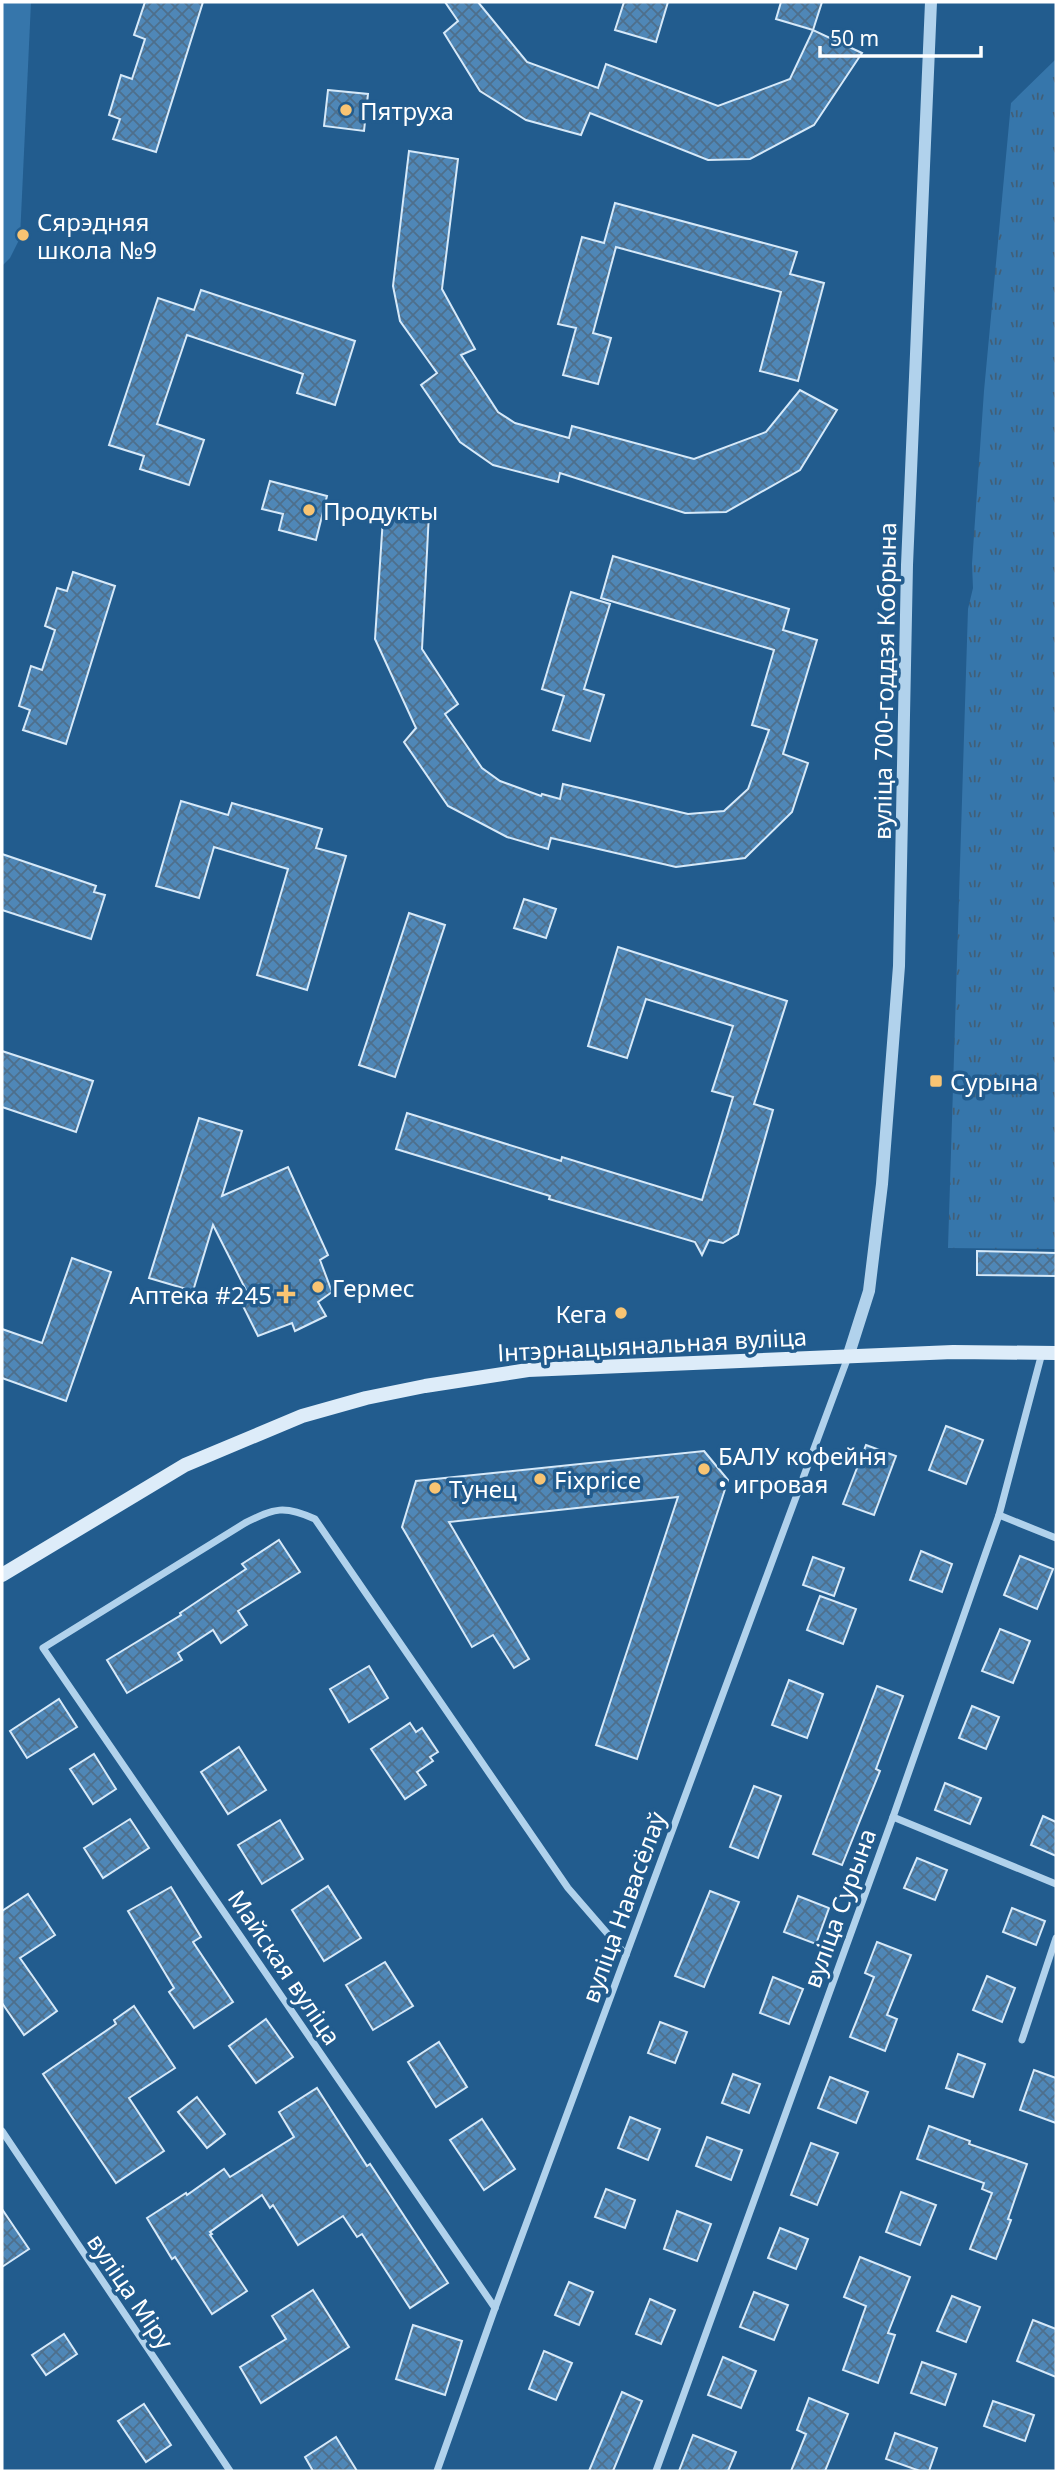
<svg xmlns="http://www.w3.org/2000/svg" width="1058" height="2473" font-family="'Noto Sans',sans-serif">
<defs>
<pattern id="park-tufts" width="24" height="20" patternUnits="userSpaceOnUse" patternTransform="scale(1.75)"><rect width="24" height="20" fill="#3676ab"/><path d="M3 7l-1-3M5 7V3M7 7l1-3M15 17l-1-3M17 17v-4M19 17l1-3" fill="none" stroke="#425f77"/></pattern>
<pattern id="building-cross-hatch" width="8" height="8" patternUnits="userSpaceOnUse" patternTransform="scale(1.75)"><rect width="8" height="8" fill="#4f87b7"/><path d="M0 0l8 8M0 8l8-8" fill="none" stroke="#4e6f8c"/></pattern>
</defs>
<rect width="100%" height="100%" fill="#225c8e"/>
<!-- park -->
<polygon fill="url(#park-tufts)" points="1056,59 1056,1249 948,1248 968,609 973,588 972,564 984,391 1011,103"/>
<!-- pitch -->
<polygon fill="#3676ab" points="2,2 31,2 20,238 10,258 2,266"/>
<!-- building -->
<g fill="url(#building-cross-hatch)" stroke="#d6e9f9" stroke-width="2">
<polygon points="145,2 203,2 156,152 113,139 120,119 109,115 121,75 132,79 145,39 134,35"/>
<polygon points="445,2 478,2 527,62 598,88 606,64 718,106 790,79 813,30 862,53 814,125 750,159 708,160 590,113 581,135 526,120 480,91 444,33 458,21"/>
<polygon points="624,2 668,2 656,42 615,30"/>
<polygon points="781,2 822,2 813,30 776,19"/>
<polygon points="328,90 368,94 364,131 324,126"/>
<polygon points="409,151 458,159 442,289 475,349 461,355 498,412 515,423 569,438 572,426 694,459 766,432 800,390 837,410 800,470 726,512 685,513 560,473 558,482 493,465 460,442 421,385 437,373 400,321 393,286"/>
<polygon points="615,203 797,252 790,274 824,283 798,381 760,371 781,292 616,247 593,333 611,338 598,384 563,375 576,328 558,324 582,237 604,243"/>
<polygon points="201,290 355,341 335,405 297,393 303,374 187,335 157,424 204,440 189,485 140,469 144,456 109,445 158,298 194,310"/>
<polygon points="270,481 327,496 316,540 279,530 283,514 262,509"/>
<polygon points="429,513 422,649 458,704 445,714 482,768 500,781 541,796 542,794 560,799 563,784 688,814 724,811 748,789 769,730 752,725 774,650 601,598 613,556 789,609 783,630 817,640 783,754 808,763 792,812 745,858 676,867 551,838 548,849 507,837 448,806 404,742 416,728 375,639 383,518"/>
<polygon points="73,572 115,586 66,744 23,730 30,710 19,706 31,666 42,670 55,630 45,626 57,588 67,591"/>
<polygon points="571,592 610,604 584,689 604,695 590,741 553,730 564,696 542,689"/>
<polygon points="181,801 228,815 232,803 322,829 316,848 346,856 307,990 257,975 288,869 214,847 199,898 156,886"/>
<polygon points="2,854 96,886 94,892 105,895 91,939 2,910"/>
<polygon points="524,899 556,909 546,938 514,928"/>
<polygon points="409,913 445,925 395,1077 359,1065"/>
<polygon points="618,947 787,1001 754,1104 773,1110 738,1234 723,1243 709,1240 702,1255 695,1242 549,1199 550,1196 396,1149 407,1113 561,1161 562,1157 702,1200 733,1097 712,1091 733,1026 646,999 627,1058 588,1046"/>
<polygon points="2,1051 93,1081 76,1132 2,1107"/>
<polygon points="199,1118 242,1131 222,1196 288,1167 328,1255 320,1260 332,1292 318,1302 326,1316 295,1331 292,1323 258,1336 243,1306 248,1294 213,1225 193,1291 149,1278"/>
<polygon points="977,1251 1056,1253 1056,1276 977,1275"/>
<polygon points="72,1258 111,1272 66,1401 2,1378 2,1329 42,1343"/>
<polygon points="946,1426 983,1440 966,1484 929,1470"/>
<polygon points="866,1445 896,1456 874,1515 843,1504"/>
<polygon points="704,1451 728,1480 637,1759 596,1745 678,1497 449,1522 529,1659 514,1668 493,1635 472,1647 402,1527 416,1481"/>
<polygon points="279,1540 300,1572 238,1611 247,1625 221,1643 213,1630 178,1653 182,1660 127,1693 107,1660 181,1615 180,1613 246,1569 242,1564"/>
<polygon points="921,1551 952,1564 942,1592 910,1580"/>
<polygon points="1020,1556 1053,1569 1037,1609 1004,1595"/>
<polygon points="813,1557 844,1568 834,1596 803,1585"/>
<polygon points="820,1596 856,1609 843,1644 807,1630"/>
<polygon points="1000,1629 1030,1641 1013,1683 982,1671"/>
<polygon points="369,1666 388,1698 349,1722 330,1689"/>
<polygon points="789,1680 823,1694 807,1738 772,1725"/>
<polygon points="877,1686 903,1696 876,1769 880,1771 842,1865 813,1854"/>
<polygon points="59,1699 77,1727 27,1758 10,1731"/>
<polygon points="972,1706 999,1717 986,1749 959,1738"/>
<polygon points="410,1723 416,1732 422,1728 438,1752 430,1757 433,1761 417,1772 426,1785 405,1799 371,1749"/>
<polygon points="239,1747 266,1790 228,1814 201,1772"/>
<polygon points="94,1754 116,1789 93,1804 70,1769"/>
<polygon points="945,1783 981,1798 970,1824 935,1810"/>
<polygon points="754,1786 781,1796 758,1858 730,1847"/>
<polygon points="1043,1816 1056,1822 1056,1856 1031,1845"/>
<polygon points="130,1819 149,1848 103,1878 84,1848"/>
<polygon points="280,1820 303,1859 262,1884 238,1845"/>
<polygon points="917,1858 947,1870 935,1900 904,1888"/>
<polygon points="328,1886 361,1938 324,1961 292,1910"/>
<polygon points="171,1887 201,1937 193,1942 233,2002 194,2028 169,1992 174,1988 128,1911"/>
<polygon points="710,1891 739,1902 704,1987 675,1976"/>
<polygon points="28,1894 55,1935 20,1958 57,2011 24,2035 2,2003 2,1911"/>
<polygon points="798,1896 829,1908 816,1944 784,1932"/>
<polygon points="1012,1908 1045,1921 1036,1945 1003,1932"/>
<polygon points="877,1942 911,1955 887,2015 897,2019 885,2051 850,2037 874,1977 865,1973"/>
<polygon points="385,1962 413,2006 373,2030 346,1985"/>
<polygon points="987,1976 1015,1988 1002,2022 973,2010"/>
<polygon points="773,1977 803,1989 789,2024 760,2013"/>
<polygon points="134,2006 175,2068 129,2098 164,2151 116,2183 43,2074 116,2024 114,2020"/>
<polygon points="266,2019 293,2057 256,2083 229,2046"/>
<polygon points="660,2022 687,2032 675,2063 648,2053"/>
<polygon points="439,2042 467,2087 436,2107 408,2062"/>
<polygon points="958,2054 985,2064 973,2097 946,2088"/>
<polygon points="1034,2070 1056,2078 1056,2123 1020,2110"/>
<polygon points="733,2074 760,2084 749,2113 722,2103"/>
<polygon points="830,2077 868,2092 856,2123 818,2108"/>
<polygon points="317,2088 367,2166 370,2164 448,2283 410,2308 362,2234 357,2237 343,2216 298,2245 273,2205 270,2208 262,2195 210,2232 212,2234 210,2235 247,2291 212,2314 175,2257 172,2259 147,2218 186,2193 187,2195 224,2169 230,2177 294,2137 279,2112"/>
<polygon points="197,2097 225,2134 207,2148 178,2112"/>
<polygon points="630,2117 660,2129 648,2160 618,2148"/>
<polygon points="482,2119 515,2169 484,2190 450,2140"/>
<polygon points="929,2126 970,2141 969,2144 1027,2164 1008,2219 1011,2220 996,2259 970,2249 992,2193 982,2189 984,2183 917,2159"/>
<polygon points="707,2137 742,2150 731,2180 696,2166"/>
<polygon points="811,2143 838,2153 817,2205 791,2195"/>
<polygon points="606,2189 635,2200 625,2228 595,2217"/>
<polygon points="901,2192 936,2205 920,2245 886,2232"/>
<polygon points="2,2209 29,2249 2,2267"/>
<polygon points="677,2211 711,2224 697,2261 664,2249"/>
<polygon points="780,2228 808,2239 796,2269 768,2258"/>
<polygon points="860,2257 910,2277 888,2333 895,2335 878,2383 843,2370 866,2306 844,2297"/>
<polygon points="569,2282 593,2292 579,2325 555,2315"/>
<polygon points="313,2290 349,2347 261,2403 240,2367 286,2339 272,2316"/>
<polygon points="754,2292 788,2305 774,2340 740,2327"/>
<polygon points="952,2296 980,2307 966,2342 937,2331"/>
<polygon points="650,2299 675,2310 661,2344 636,2334"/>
<polygon points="1033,2320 1056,2329 1056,2377 1017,2361"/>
<polygon points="413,2325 462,2341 445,2395 396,2379"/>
<polygon points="64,2334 77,2354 46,2375 32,2355"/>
<polygon points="544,2351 572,2363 556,2400 529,2389"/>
<polygon points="723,2357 756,2371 741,2408 708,2395"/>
<polygon points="922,2362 956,2374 945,2405 911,2393"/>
<polygon points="622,2392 642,2401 613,2471 589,2471"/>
<polygon points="809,2398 848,2414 825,2471 791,2471 806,2434 797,2430"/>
<polygon points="993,2401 1034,2415 1025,2441 984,2426"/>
<polygon points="144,2404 171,2445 146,2462 118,2421"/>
<polygon points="895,2433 937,2448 929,2471 920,2471 886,2459"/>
<polygon points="693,2435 736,2452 728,2471 679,2471"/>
<polygon points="336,2437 357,2471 313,2471 305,2457"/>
</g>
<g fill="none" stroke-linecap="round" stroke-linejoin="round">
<!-- minor -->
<g stroke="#b1d2ec" stroke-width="7">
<polyline points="999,1515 1056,1538"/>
<polyline points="893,1817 1056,1884"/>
<polyline points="1022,2040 1056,1938"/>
<polyline points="2,2131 230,2471"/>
<path d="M495 2308 43 1648 245 1523C275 1508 284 1505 315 1519L568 1888 626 1955"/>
<polyline points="437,2471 495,2308 848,1357"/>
<polyline points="656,2471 893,1817 999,1515 1042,1353"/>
</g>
<!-- tertiary -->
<polyline stroke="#b1d2ec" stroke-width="12" points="848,1357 869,1291 882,1184 899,966 907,565 931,2"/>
<!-- secondary -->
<polyline stroke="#ddecf9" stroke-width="14" points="2,1575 185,1465 302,1416 366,1398 425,1386 528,1370 953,1352 1056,1353"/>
</g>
<!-- markers -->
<g fill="#f8c473" stroke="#225c8e" stroke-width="2.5">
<circle cx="346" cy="110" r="7"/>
<circle cx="23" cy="235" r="7"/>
<circle cx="309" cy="510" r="7"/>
<rect x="929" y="1074" width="14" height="14" rx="3.5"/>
<circle cx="318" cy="1287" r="7"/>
<path d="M282.5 1283.5h7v7h7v7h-7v7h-7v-7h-7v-7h7z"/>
<circle cx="621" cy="1313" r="7"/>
<circle cx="704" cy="1469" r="7"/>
<circle cx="540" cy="1479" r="7"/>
<circle cx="435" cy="1488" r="7"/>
</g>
<g text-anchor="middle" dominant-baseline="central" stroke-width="7" stroke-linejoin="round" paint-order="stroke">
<!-- poi labels -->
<g font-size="24" fill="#fff" stroke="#225c8e" text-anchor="start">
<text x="360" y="110">Пятруха</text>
<text x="37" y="221">Сярэдняя<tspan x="37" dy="28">школа №9</tspan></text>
<text x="323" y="510">Продукты</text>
<text x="950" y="1081">Сурына</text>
<text x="332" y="1287">Гермес</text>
<text x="272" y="1294" text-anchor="end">Аптека #245</text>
<text x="607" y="1313" text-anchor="end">Кега</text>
<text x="718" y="1455">БАЛУ кофейня<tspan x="718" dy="28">• игровая</tspan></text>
<text x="554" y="1479">Fixprice</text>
<text x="449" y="1488">Тунец</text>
</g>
<!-- street labels -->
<g font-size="24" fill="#fff" stroke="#225c8e">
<text transform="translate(884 681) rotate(-89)">вуліца 700-годдзя Кобрына</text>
<text transform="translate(652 1344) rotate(-3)">Інтэрнацыянальная вуліца</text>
<text transform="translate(623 1907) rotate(-70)">вуліца Навасёлаў</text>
<text transform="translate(839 1908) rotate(-70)">вуліца Сурына</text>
<text transform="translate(285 1967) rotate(56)">Майская вуліца</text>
<text transform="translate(131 2291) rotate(56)">вуліца Міру</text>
</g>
</g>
<!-- border -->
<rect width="1058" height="2473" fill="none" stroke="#ffffff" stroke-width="7"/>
<!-- scale -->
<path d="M820 46v10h161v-10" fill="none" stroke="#ffffff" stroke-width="3.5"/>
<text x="830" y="46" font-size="21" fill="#ffffff" stroke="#225c8e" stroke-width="5" paint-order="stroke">50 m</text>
</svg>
